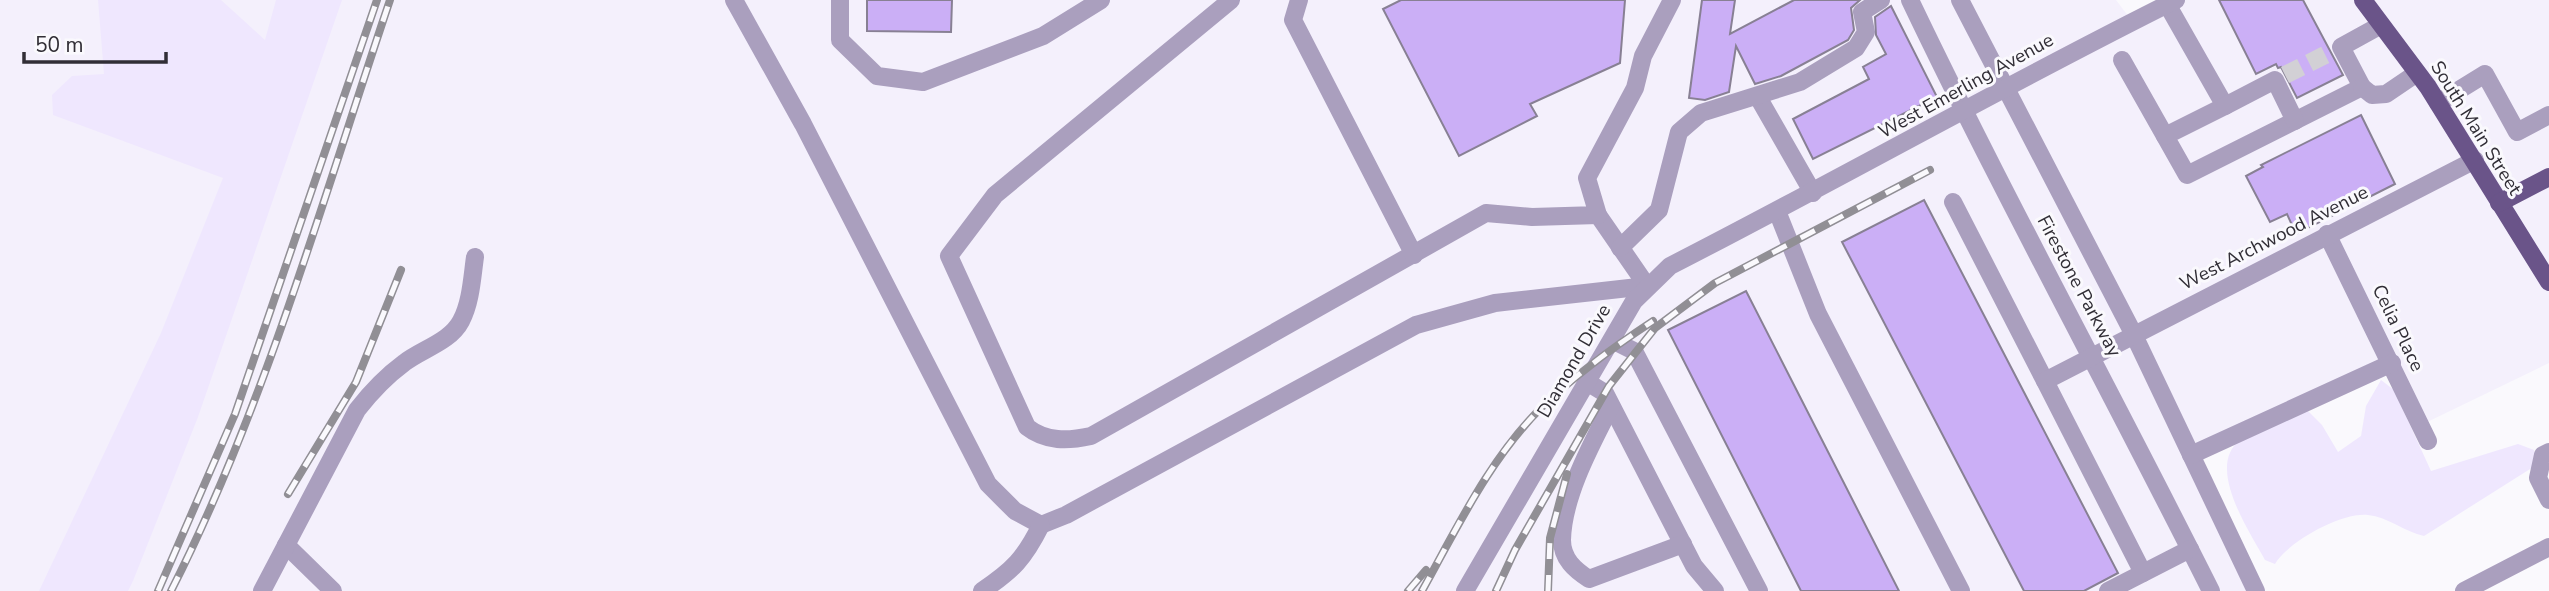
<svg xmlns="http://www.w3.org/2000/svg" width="2549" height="591" font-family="'Nunito Sans',sans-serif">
<rect width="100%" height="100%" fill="#faf9fd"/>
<!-- built -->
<polygon fill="#f4f0fc" points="0,0 2116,0 2132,21 2176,0 2549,0 2549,363 2421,425 2392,364 2192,454 2256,591 0,591"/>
<!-- green -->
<g fill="#efe7fe">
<polygon points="98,0 221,0 265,40 276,0 342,0 198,417 133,581 128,591 39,591 161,333 223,178 53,115 52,95 72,76 104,74"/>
<path d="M2381 380 2394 390 2431 471 2518 444 2534 450 2538 464 2424 536C2405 532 2388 517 2368 515 2341 512 2288 542 2275 564L2265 560C2250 532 2205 467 2240 440 2258 426 2284 418 2305 408L2322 425 2338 452 2361 436 2366 406Z"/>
</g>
<!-- building -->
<g fill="#cbaff6" stroke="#888094" stroke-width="2">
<polygon points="867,0 952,0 951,32 867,31"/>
<polygon points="1401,0 1625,0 1620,63 1530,104 1537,116 1459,156 1383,9"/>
<polygon points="1702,0 1735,0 1730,34 1794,0 1860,0 1851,8 1854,30 1848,40 1781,76 1755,84 1736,46 1729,92 1705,100 1689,98"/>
<polygon points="2219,0 2303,0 2343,75 2297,98 2281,67 2278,68 2276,64 2256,74"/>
<polygon points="1891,6 1937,97 1813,159 1793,119 1869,79 1863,67 1886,54 1876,35 1875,17"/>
<polygon points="2361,115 2395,184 2296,234 2287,214 2270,222 2246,176 2263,167 2261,165"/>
<polygon points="1924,200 2118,573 2084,591 2024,591 1842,242"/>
<polygon points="1746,291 1899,591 1801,591 1668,330"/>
</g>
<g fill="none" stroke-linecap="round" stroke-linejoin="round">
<!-- minor-tunnel -->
<polyline stroke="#d2d0d5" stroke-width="18" stroke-dasharray="18 9" stroke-linecap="butt" points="2285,75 2331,52"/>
<!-- minor -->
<g stroke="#aa9fbe" stroke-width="18">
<polyline points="734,0 803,124 988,484 1015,511 1041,525 1066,515 1416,325 1495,303 1647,286 1598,215"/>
<polyline points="840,0 840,40 877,76 923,82 1043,36 1101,0"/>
<path d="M1231 0 995 195 949 256 1027 427C1046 442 1068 441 1091 436L1486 213 1532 217 1598 215 1587 178 1635 88 1643 56 1672 0"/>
<polyline points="1299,0 1293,20 1414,255"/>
<path d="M1910 0C2005 199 2112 393 2211 591"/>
<polyline points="1960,0 2133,333 2256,591"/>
<polyline points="2167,4 2225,106 2165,136 2187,175 2362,87 2341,47 2381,25"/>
<polyline points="2122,60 2165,136"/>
<polyline points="2362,87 2372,95 2386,94 2417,73"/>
<polyline points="1758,97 1813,193"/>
<polyline points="2438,103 2485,74 2517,132 2549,115"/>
<polyline points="2225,106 2275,80 2295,121"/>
<polyline points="1953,202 2045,381"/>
<polyline points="1777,211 1818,314 1961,591"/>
<polyline points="2327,234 2428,441"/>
<polyline points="1620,248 1659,210 1679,132 1701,113 1800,82 1856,48 1866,32 1862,12 1881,0"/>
<polyline points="1612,340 1634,351 1759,591"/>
<polyline points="1587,382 1605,393 1694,566 1715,591"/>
<path d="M1611 406C1591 445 1563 496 1562 540 1562 559 1575 570 1589 579L1683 544"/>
<polyline points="2549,452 2543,455 2538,478 2549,500"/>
<polyline points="2191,455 2392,363"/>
<polyline points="286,545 333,591"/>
<polyline points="2143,573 2045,381 2475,160"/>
<path d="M262 591 357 410C371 392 385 377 404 363 422 349 450 342 461 321 471 302 472 278 475 257"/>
<path d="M982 591C1013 570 1024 559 1041 525"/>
<path d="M1465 591 1634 301 1670 266C1840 179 2005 85 2176 0"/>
<polyline points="2108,591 2190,549"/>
<polyline points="2464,591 2549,547"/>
</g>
<!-- major -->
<g stroke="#6a5489" stroke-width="18">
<polyline points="2363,0 2428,87 2549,282"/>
<polyline points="2499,203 2549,177"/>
</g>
<!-- rail casing -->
<g stroke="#918f95" stroke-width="8">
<g id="rail">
<polyline points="288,494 356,382 401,270"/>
<polyline points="158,591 235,414 377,0"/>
<path d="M171 591C266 404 323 198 390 0"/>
<polyline points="1408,591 1426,570"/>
<path d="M1422 591C1457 528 1490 458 1542 407 1575 375 1615 346 1653 321"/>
<polyline points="1496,591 1515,550 1609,386 1655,328 1715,283 1930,170"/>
<polyline points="1548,591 1550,538 1567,474"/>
</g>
</g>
<!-- rail -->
<use href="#rail" stroke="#faf9fd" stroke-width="5" stroke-dasharray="16" stroke-linecap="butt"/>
</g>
<g text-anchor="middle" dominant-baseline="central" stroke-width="6" stroke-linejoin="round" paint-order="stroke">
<!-- street labels -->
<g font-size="19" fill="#312e36" stroke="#faf9fd">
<text transform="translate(1966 86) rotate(-29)">West Emerling Avenue</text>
<text transform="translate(2476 128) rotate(58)">South Main Street</text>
<text transform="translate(2274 238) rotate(-27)">West Archwood Avenue</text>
<text transform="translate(2079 286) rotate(62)">Firestone Parkway</text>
<text transform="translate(2398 328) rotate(64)">Celia Place</text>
<text transform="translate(1574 361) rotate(-60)">Diamond Drive</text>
</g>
</g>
<!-- scale -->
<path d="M24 52v10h142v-10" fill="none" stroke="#312e36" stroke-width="3.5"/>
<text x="35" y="52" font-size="21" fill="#312e36" stroke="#faf9fd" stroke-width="5" paint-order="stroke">50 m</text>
</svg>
